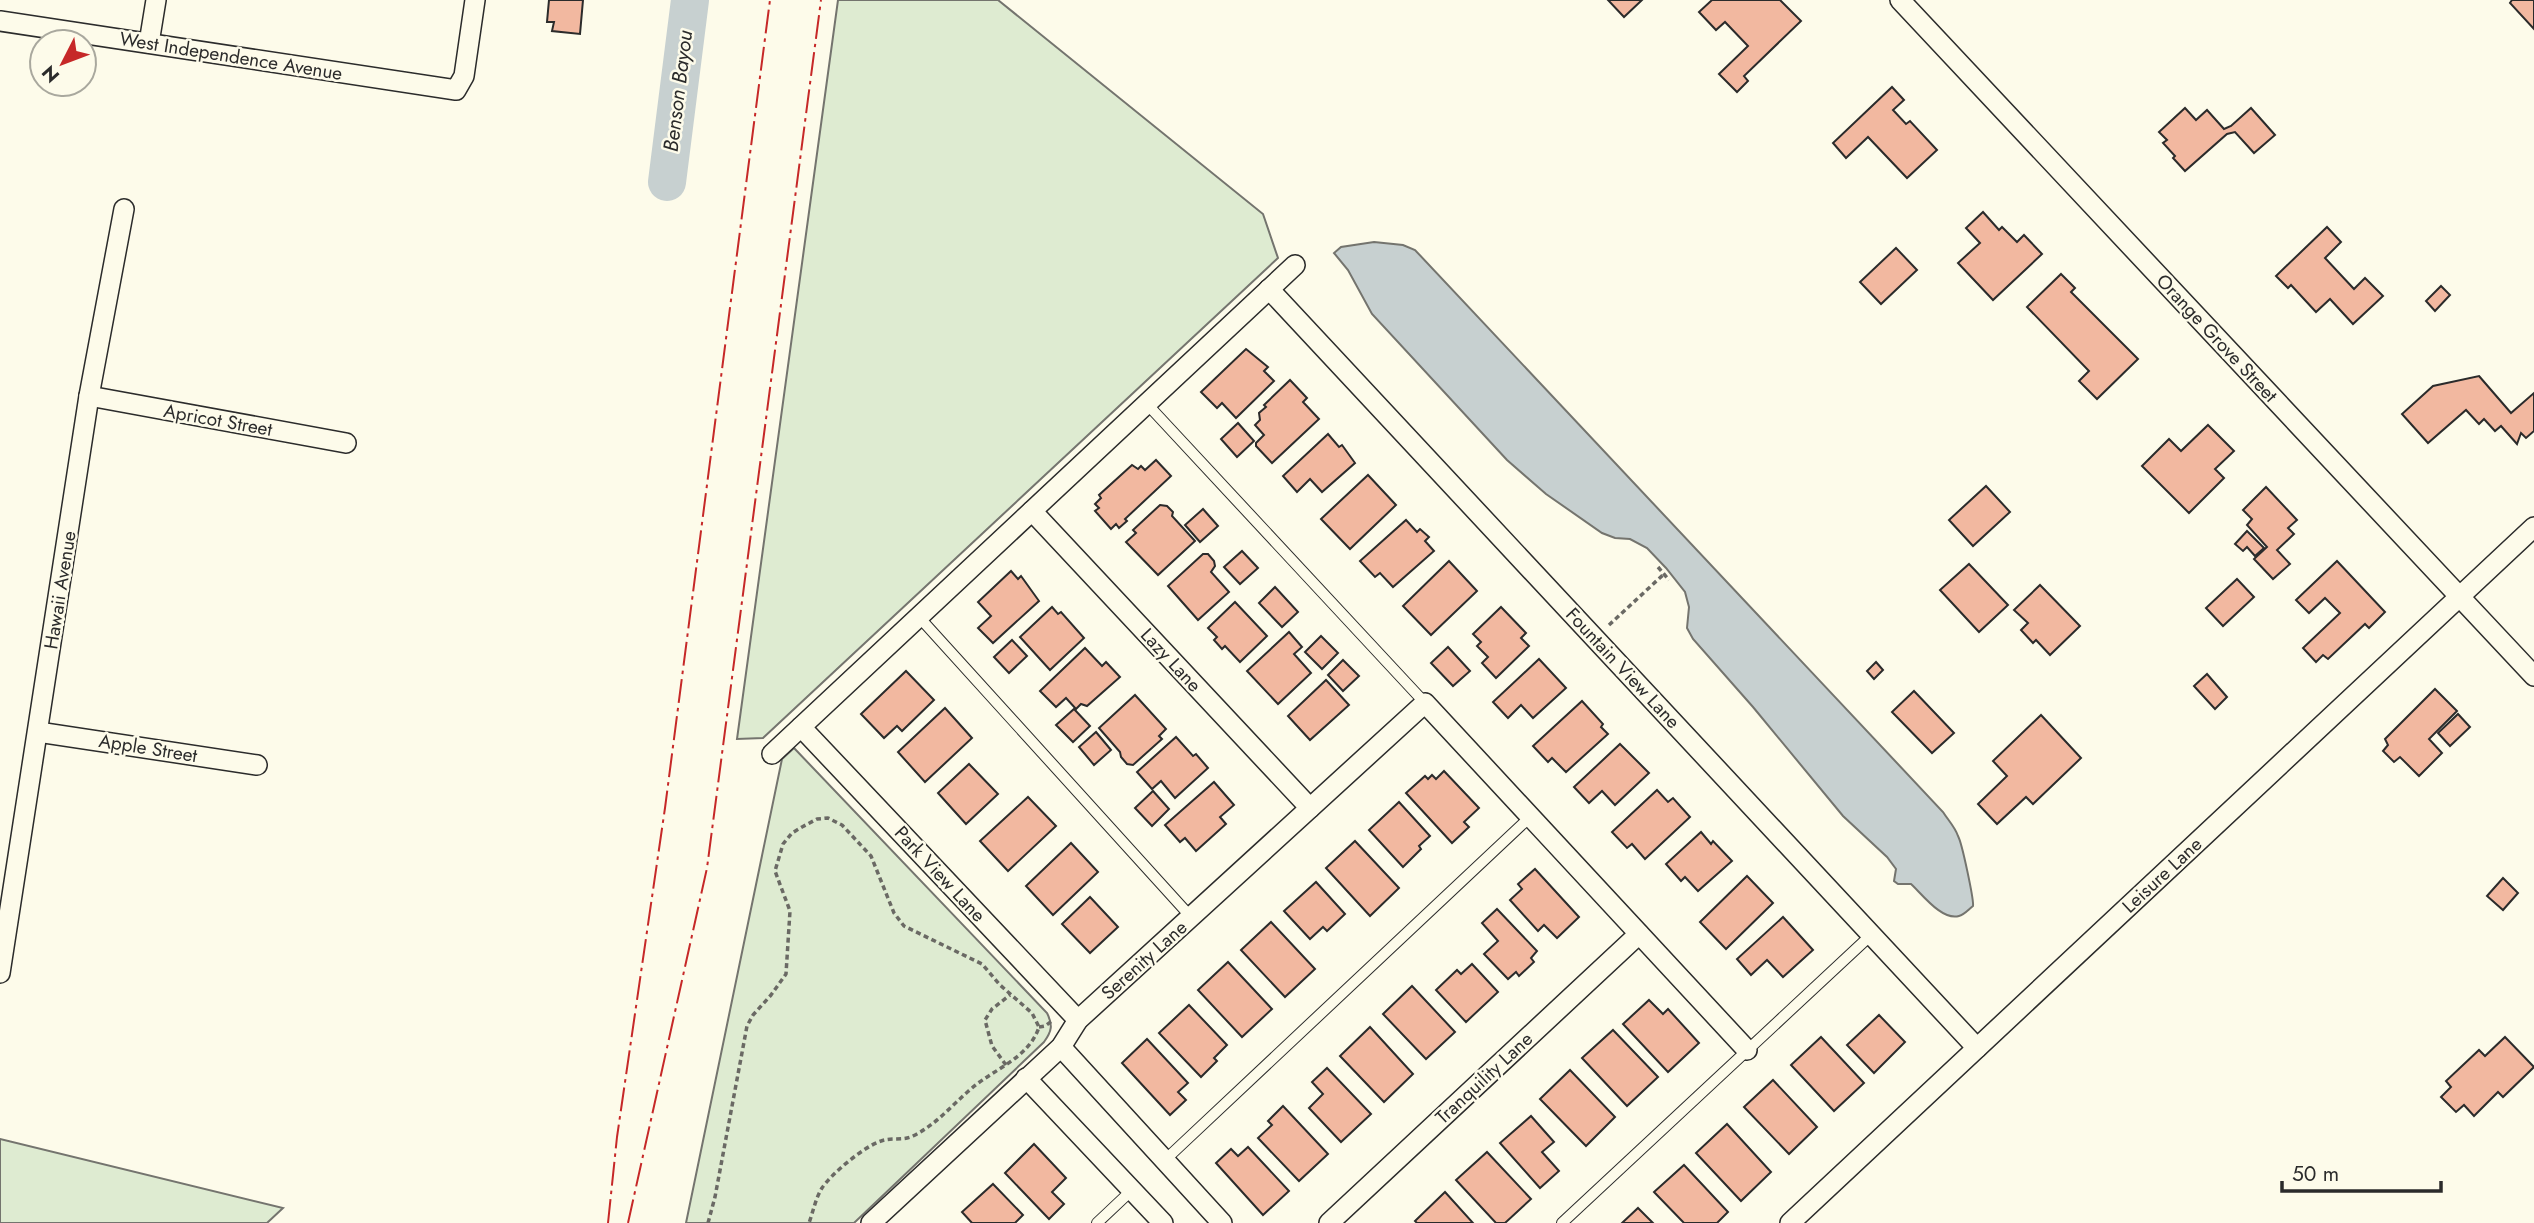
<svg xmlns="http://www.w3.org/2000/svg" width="2534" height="1223" font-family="Jost,sans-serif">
<rect width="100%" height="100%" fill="#fdfbea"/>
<!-- green -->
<g fill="#deebd1" stroke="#74746e" stroke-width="2">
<polygon points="838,0 998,0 1263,214 1278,258 763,738 737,739"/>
<path d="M794 748 1047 1013C1053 1025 1052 1031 1044 1042L854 1223H686L782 759Z"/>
<polygon points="0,1139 283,1208 267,1223 0,1223"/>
</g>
<!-- water -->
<path fill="#c7d0d0" stroke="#74746e" stroke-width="2" d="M1374 242 1403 245 1415 250 1943 812C1948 820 1955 827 1958 836 1962 843 1974 900 1973 906 1969 909 1964 915 1959 916 1942 921 1922 894 1911 884H1898L1894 881 1896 869 1887 857 1843 816 1753 707 1693 639 1687 628 1689 607 1685 592 1666 568 1647 548 1630 539 1615 538 1602 533 1546 494 1507 460 1372 314 1348 270 1334 253 1341 247Z"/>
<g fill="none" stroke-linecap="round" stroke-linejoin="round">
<!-- river -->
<polyline stroke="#c7d0d0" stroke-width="38" points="667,182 690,0"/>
</g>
<!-- building -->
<g fill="#f2b8a0" stroke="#2b2b2b" stroke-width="2">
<polygon points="549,0 583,0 580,34 552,31 554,22 547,22"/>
<polygon points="1608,0 1642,0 1624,17"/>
<polygon points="1712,0 1780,0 1801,21 1744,76 1748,81 1737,92 1719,74 1748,46 1725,22 1716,30 1699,12"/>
<polygon points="2512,0 2534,0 2534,29 2510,3"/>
<polygon points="1892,87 1904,100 1893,110 1906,124 1910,121 1937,150 1907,178 1868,137 1846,158 1833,143"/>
<polygon points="2185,108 2196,120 2207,110 2224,129 2231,126 2251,108 2275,135 2254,153 2235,132 2227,134 2185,171 2173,158 2175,156 2163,143 2167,140 2159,132"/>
<polygon points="1983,212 1999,230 2002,227 2017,242 2024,235 2042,254 1993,300 1958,263 1980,243 1966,228"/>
<polygon points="2327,227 2341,242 2325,258 2354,289 2365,278 2383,296 2353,324 2330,299 2316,312 2291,285 2288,288 2276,276"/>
<polygon points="1896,248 1917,270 1881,304 1860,282"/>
<polygon points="2061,274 2075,288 2071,292 2138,359 2097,399 2079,381 2089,371 2027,307"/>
<polygon points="2441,286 2450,295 2435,311 2426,301"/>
<polygon points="1246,349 1268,367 1264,371 1274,381 1236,418 1222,403 1217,408 1201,392"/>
<polygon points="2479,376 2511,413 2534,393 2534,431 2526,438 2521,433 2517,444 2501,426 2495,431 2484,419 2479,424 2466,410 2428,443 2402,414 2433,386"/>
<polygon points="1290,380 1307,398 1303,402 1319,419 1272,463 1256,446 1256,443 1264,435 1255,425 1260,420 1259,413 1266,407 1264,405"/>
<polygon points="1238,423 1254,441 1237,457 1221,439"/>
<polygon points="2208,425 2234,451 2215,469 2224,478 2189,513 2142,466 2169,439 2181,451"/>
<polygon points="1328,434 1339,447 1342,445 1355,463 1322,492 1310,479 1297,492 1283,476"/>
<polygon points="1156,460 1171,476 1125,519 1127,521 1119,528 1116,524 1111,529 1095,511 1099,508 1095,504 1101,498 1099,495 1132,465 1138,469 1141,466 1145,470"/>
<polygon points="1368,475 1396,505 1350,549 1321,519"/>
<polygon points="1986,486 2010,512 1973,546 1949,520"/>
<polygon points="2266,487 2297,520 2288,528 2294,534 2277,550 2290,564 2273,579 2254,559 2267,547 2247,525 2252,519 2243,510"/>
<polygon points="1160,505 1167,506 1173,512 1172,516 1195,541 1158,575 1126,542 1136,533 1133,530"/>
<polygon points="1203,509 1218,526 1200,542 1185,525"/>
<polygon points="1406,520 1417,532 1420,529 1429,537 1425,541 1434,551 1393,587 1380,573 1375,577 1360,561"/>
<polygon points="2247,531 2264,548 2255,556 2247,547 2243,551 2235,544"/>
<polygon points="1242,551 1258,568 1240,584 1224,567"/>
<polygon points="1203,554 1208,554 1214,561 1215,566 1211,572 1229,592 1198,620 1168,586"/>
<polygon points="1449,561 1477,591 1431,635 1403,606"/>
<polygon points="2337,561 2385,612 2369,628 2365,624 2328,659 2323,655 2316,662 2303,648 2340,613 2325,598 2309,613 2296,600"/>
<polygon points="1969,564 2008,605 1979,632 1940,590"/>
<polygon points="1011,571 1018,579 1021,576 1039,601 993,643 978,628 991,616 978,602"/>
<polygon points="2237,579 2254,597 2223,626 2206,608"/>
<polygon points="2040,585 2080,626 2050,655 2036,640 2033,643 2021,630 2028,623 2014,610"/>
<polygon points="1275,587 1298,612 1282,627 1259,603"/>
<polygon points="1235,602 1267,636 1240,662 1225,646 1222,649 1214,640 1217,637 1208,628"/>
<polygon points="1052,607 1058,614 1061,612 1084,638 1050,670 1020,637"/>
<polygon points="1501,607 1526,633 1521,638 1529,646 1496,678 1482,663 1488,657 1477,646 1481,642 1473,634"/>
<polygon points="1289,632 1302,647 1294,654 1311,673 1278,704 1247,671"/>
<polygon points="1321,636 1338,653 1322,669 1305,652"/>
<polygon points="1012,640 1027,656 1009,673 994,657"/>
<polygon points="1448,647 1470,671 1453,686 1431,663"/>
<polygon points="1085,648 1102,666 1106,662 1120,677 1087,706 1081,704 1076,709 1066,698 1056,707 1040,691"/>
<polygon points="1539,659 1566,688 1533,718 1521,705 1508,718 1493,702"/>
<polygon points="1343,660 1359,676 1343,691 1328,675"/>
<polygon points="1876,662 1883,670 1874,679 1867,671"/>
<polygon points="906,671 934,700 902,731 897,726 884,738 861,714"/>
<polygon points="2207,674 2227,697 2215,709 2194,686"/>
<polygon points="1326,680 1349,705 1310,740 1288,716"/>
<polygon points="2435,689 2457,711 2429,739 2442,753 2419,776 2400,757 2394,762 2383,751 2388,745 2385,739"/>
<polygon points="1914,691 1954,733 1932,753 1892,712"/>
<polygon points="1135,695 1166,729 1159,736 1162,739 1133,765 1127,764 1121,757 1120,752 1099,728"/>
<polygon points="1582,701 1603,724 1601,727 1608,734 1566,772 1552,758 1548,762 1533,746"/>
<polygon points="945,708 972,738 925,782 898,752"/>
<polygon points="1074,709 1090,726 1073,742 1056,725"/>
<polygon points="2458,714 2470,727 2450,746 2438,733"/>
<polygon points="2041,715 2081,758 2033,804 2026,797 1997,824 1978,804 2007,776 1993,761"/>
<polygon points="1096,732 1111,750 1094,765 1079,747"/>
<polygon points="1176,737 1193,756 1196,754 1208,768 1175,798 1161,781 1152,789 1137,772"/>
<polygon points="1620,744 1649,773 1615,805 1602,791 1589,803 1574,787"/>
<polygon points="969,764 998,794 966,824 938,793"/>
<polygon points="1444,771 1479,808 1464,822 1469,827 1452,843 1406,793 1425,776 1428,779 1432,775 1436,779"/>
<polygon points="1214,782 1234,805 1220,817 1226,824 1196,851 1185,838 1180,842 1165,825"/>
<polygon points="1657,790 1668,802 1673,798 1690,817 1645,859 1632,844 1627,848 1612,832"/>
<polygon points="1153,791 1169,809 1152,826 1135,808"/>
<polygon points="1028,797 1056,826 1008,871 980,841"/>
<polygon points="1399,802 1430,836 1419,846 1421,849 1403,867 1369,830"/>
<polygon points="1701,832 1711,844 1713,841 1732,861 1698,891 1685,877 1681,881 1666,864"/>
<polygon points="1355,841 1399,888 1370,916 1326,868"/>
<polygon points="1071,843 1098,872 1053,915 1026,886"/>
<polygon points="1535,869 1579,917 1557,938 1544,925 1538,931 1510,900 1522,889 1518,884"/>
<polygon points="1747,876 1773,903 1726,949 1700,922"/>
<polygon points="2503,878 2518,893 2503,910 2487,896"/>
<polygon points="1316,882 1345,914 1327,931 1323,927 1310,939 1284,911"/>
<polygon points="1090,897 1118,927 1090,953 1062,924"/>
<polygon points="1497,909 1537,951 1531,958 1534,962 1519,976 1516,972 1508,979 1484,954 1498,941 1482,923"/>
<polygon points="1783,917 1813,950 1783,977 1767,960 1751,975 1737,959"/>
<polygon points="1271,922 1315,969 1285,997 1241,950"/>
<polygon points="1228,962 1272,1009 1242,1037 1198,990"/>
<polygon points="1472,964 1498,992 1466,1022 1436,990 1457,970 1461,974"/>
<polygon points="1412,986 1455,1032 1426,1059 1383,1014"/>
<polygon points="1649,1000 1663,1014 1668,1009 1699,1043 1668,1072 1623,1024"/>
<polygon points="1189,1005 1227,1045 1214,1058 1217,1061 1201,1077 1159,1033"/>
<polygon points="1879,1015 1905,1042 1874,1073 1847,1045"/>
<polygon points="1370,1027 1413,1074 1384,1102 1340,1056"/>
<polygon points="1613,1030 1658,1077 1627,1106 1582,1058"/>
<polygon points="1821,1037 1864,1083 1834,1111 1791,1065"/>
<polygon points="2505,1037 2534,1067 2503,1097 2498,1092 2474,1116 2464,1105 2456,1112 2441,1097 2451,1087 2446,1081 2479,1050 2485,1056"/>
<polygon points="1147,1039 1188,1083 1178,1092 1186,1100 1170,1115 1122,1063"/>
<polygon points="1327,1068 1371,1114 1341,1142 1309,1108 1323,1094 1312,1082"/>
<polygon points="1570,1070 1615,1117 1586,1146 1540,1099"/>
<polygon points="1773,1080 1817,1127 1789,1154 1744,1107"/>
<polygon points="1283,1106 1328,1154 1299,1181 1258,1138 1272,1125 1268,1121"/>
<polygon points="1531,1116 1554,1142 1542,1152 1559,1171 1540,1188 1500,1143"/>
<polygon points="1727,1124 1771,1172 1741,1201 1696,1153"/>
<polygon points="1034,1144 1066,1178 1052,1192 1064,1204 1049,1219 1005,1173"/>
<polygon points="1248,1147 1289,1191 1263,1215 1216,1163 1231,1149 1238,1156"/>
<polygon points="1487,1152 1531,1199 1505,1223 1496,1223 1456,1180"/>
<polygon points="1684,1165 1728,1212 1717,1223 1684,1223 1654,1192"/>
<polygon points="993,1184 1023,1215 1015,1223 972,1223 962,1212"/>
<polygon points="1445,1192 1473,1223 1417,1223 1415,1221"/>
<polygon points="1638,1208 1653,1223 1622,1223"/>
</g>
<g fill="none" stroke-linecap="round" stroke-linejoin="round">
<!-- service casing -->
<g stroke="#2b2b2b" stroke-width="12">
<g id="service">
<polyline points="1147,404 1425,703"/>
<polyline points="919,617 1191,917"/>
<polyline points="1164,1161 1530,817"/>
<polyline points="1097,1223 1132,1190"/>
<polyline points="1562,1223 1871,935"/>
</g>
</g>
<!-- minor casing -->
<g stroke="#2b2b2b" stroke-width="22">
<g id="minor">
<polyline points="1900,0 2534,676"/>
<polyline points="0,21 456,90 464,76 475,0"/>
<polyline points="149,43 156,0"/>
<polyline points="1269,289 1977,1048"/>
<polyline points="89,396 346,443"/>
<polyline points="1032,511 1310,808"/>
<polyline points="801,727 1078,1020"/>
<polyline points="38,732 257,765"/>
<polyline points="772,754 1295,265"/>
<polyline points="0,973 89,396 124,209"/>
<polyline points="1061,1047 1222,1223"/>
<polyline points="1026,1078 1163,1223"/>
<polyline points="871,1223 1061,1047 1078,1020 1425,703 1747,1050"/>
<polyline points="1329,1223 1639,934"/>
<polyline points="1790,1223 2534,527"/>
</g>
</g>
<!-- path -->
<g stroke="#6a6964" stroke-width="3.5" stroke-dasharray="5 3.5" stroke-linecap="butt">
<polyline points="1658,567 1669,580"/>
<polyline points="1609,625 1664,574"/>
<polyline points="1039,1027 1045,1026 1052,1021"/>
<polyline points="1006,1065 992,1046 985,1020 992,1009 1010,995"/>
<path d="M708 1223 715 1197 747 1026 753 1015 771 995 786 974 790 911 775 871 783 844 792 833 802 827 817 819 828 818 842 825 871 856 894 913 904 926 982 964 1000 985 1032 1013 1039 1027C1029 1058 994 1069 972 1088 952 1105 937 1124 913 1136 903 1141 892 1137 881 1141 865 1146 832 1173 822 1188 816 1197 813 1212 809 1223"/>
</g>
<!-- service -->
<use href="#service" stroke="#fdfbea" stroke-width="10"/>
<!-- minor -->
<use href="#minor" stroke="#fdfbea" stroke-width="19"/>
<!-- power -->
<g stroke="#c62828" stroke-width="2" stroke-dasharray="24 5 3.5 5" stroke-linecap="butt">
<polyline points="608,1223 617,1137 665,808 770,0"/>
<polyline points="628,1223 707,868 821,0"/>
</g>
</g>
<g text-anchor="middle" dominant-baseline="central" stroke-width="5" stroke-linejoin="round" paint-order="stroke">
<!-- street labels -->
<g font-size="19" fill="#2b2b2b" stroke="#fdfbea">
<text transform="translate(231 56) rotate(9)">West Independence Avenue</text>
<text transform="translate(2217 338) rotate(47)">Orange Grove Street</text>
<text transform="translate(218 420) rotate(10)">Apricot Street</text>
<text transform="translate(60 590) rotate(-81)">Hawaii Avenue</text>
<text transform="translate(1171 660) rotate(47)">Lazy Lane</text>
<text transform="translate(1623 668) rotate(47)">Fountain View Lane</text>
<text transform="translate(148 748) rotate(9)">Apple Street</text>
<text transform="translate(940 874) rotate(47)">Park View Lane</text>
<text transform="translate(2162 875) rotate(-43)">Leisure Lane</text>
<text transform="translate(1144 960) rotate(-42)">Serenity Lane</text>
<text transform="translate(1484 1078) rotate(-43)">Tranquility Lane</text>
</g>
<!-- water labels -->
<g font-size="21" font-style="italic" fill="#2b2b2b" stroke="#fdfbea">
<text transform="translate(678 91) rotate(-83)">Benson Bayou</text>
</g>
</g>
<!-- north arrow -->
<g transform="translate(63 63) rotate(228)"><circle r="33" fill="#fdfbea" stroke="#a9a89e" stroke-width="2"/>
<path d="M0-5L12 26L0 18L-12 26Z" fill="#c62828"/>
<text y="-10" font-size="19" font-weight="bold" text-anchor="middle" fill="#2b2b2b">N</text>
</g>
<!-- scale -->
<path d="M2282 1181v10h159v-10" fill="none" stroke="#2b2b2b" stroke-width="3.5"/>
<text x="2292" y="1181" font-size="21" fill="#2b2b2b" stroke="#fdfbea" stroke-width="5" paint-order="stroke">50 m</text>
</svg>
